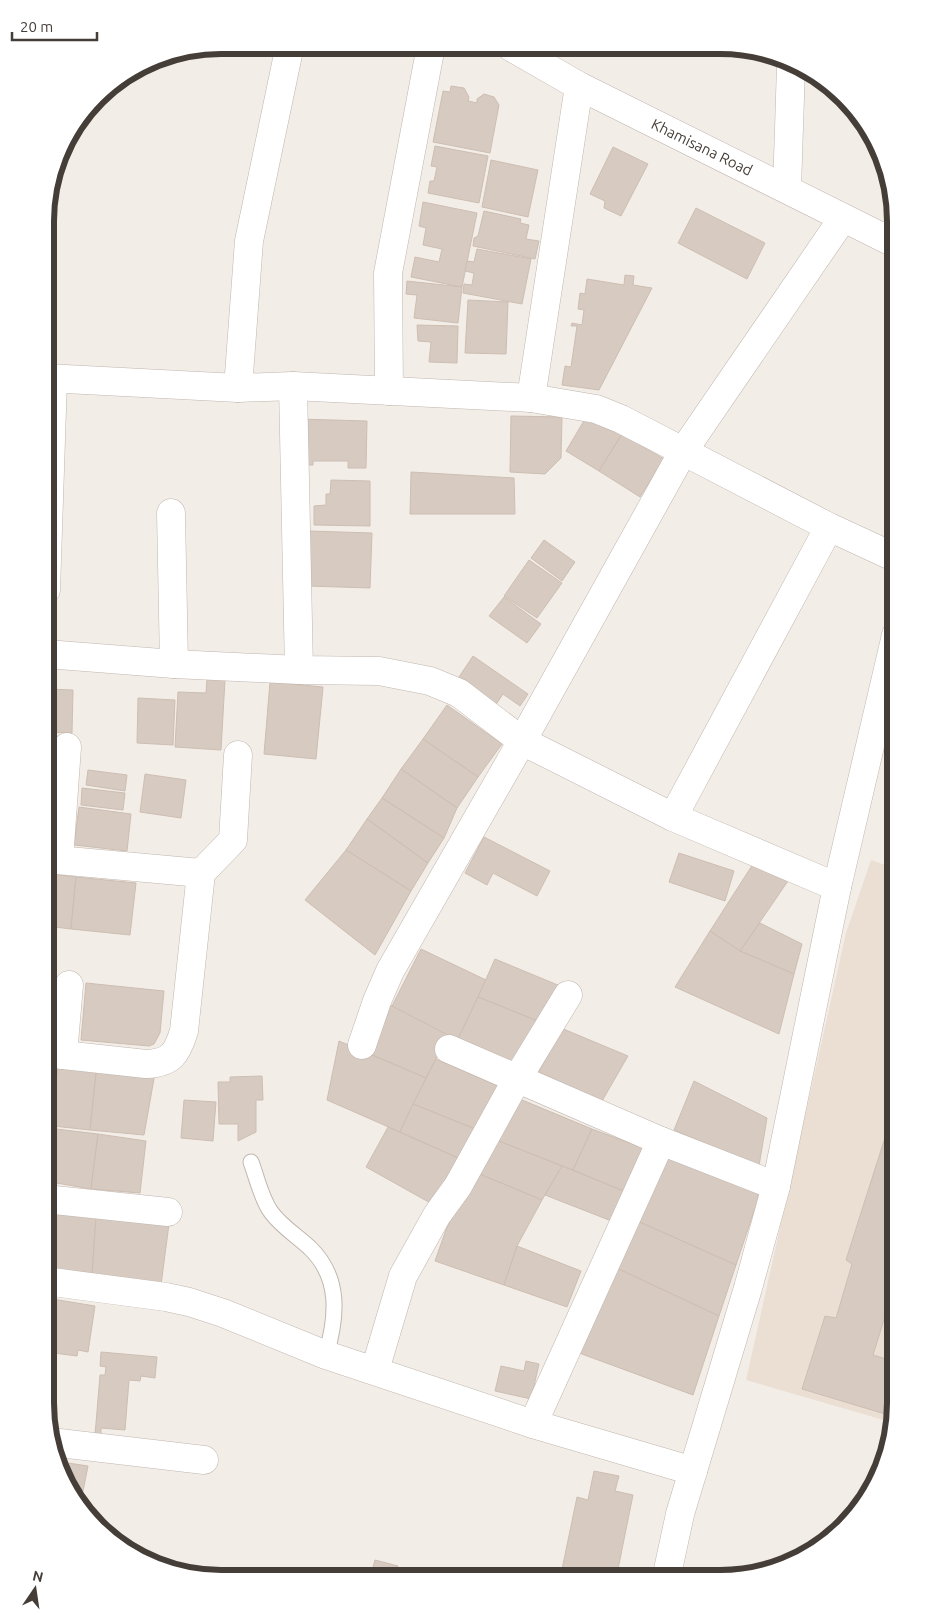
<svg xmlns="http://www.w3.org/2000/svg" width="941" height="1624" font-family="Ubuntu,sans-serif">
<rect width="100%" height="100%" fill="#f3ede8"/>
<!-- education -->
<polygon fill="#ebdfd3" points="871,860 896,869 896,1415 894,1423 746,1380 846,933"/>
<!-- building -->
<g fill="#d6cac1" stroke="#cebeb2">
<polygon points="451,86 464,88 469,97 468,101 477,103 477,99 484,94 494,97 499,105 490,153 433,142 443,91 450,92"/>
<polygon points="435,146 488,156 479,203 428,193 430,181 434,181 437,167 431,166"/>
<polygon points="613,147 648,164 621,216 604,208 605,201 590,194"/>
<polygon points="491,160 538,170 528,217 482,207"/>
<polygon points="423,202 477,213 462,287 411,277 415,257 439,262 442,249 423,245 426,228 419,226"/>
<polygon points="696,208 765,243 747,279 678,243"/>
<polygon points="484,211 521,219 520,223 529,225 526,239 539,241 535,259 473,246 474,238 478,236"/>
<polygon points="477,249 531,259 522,304 463,293 464,284 472,285 474,273 465,271 467,261 474,262"/>
<polygon points="625,275 634,276 633,285 652,288 599,390 562,385 565,366 571,367 577,326 571,326 572,323 582,325 584,310 578,309 580,293 585,294 587,279 624,285"/>
<polygon points="407,281 462,287 458,323 414,318 417,295 406,294"/>
<polygon points="468,300 508,302 506,354 465,353"/>
<polygon points="417,325 458,326 457,363 429,362 431,342 418,341"/>
<polygon points="588,414 622,434 599,471 566,451"/>
<polygon points="511,416 562,417 561,458 545,474 510,472"/>
<polygon points="299,419 367,421 366,468 348,468 348,461 313,461 313,465 298,465"/>
<polygon points="622,434 664,459 640,497 599,471"/>
<polygon points="411,472 514,478 515,514 410,514"/>
<polygon points="331,480 370,481 370,526 314,525 314,506 326,505 326,494 330,494"/>
<polygon points="309,531 372,533 370,588 307,586"/>
<polygon points="544,540 575,562 562,581 531,558"/>
<polygon points="529,560 562,583 537,618 504,596"/>
<polygon points="504,597 541,624 527,643 489,616"/>
<polygon points="473,656 528,694 520,706 503,694 495,706 457,680"/>
<polygon points="207,679 225,680 221,750 175,747 178,692 206,693"/>
<polygon points="270,682 323,687 316,759 264,754"/>
<polygon points="46,689 73,690 72,733 46,732"/>
<polygon points="138,698 175,700 173,745 137,743"/>
<polygon points="447,705 502,744 478,777 423,739"/>
<polygon points="423,739 478,777 457,808 401,769"/>
<polygon points="401,769 457,808 444,838 382,798"/>
<polygon points="88,770 127,775 125,791 86,785"/>
<polygon points="145,774 186,780 181,818 140,812"/>
<polygon points="82,788 125,793 123,810 81,805"/>
<polygon points="382,798 444,838 428,863 367,819"/>
<polygon points="46,802 51,802 48,838 46,838"/>
<polygon points="79,807 131,814 127,851 74,845"/>
<polygon points="367,819 428,863 411,891 346,850"/>
<polygon points="484,837 550,871 537,896 493,873 487,885 465,873"/>
<polygon points="346,850 411,891 375,955 305,900"/>
<polygon points="679,853 734,871 725,901 669,882"/>
<polygon points="753,864 788,881 740,951 710,931"/>
<polygon points="46,873 76,877 71,929 46,926"/>
<polygon points="76,877 136,883 130,935 71,929"/>
<polygon points="760,923 802,944 794,974 740,951"/>
<polygon points="710,931 740,951 794,974 779,1034 675,987"/>
<polygon points="421,949 486,980 457,1041 392,1006"/>
<polygon points="495,959 565,988 545,1024 478,997"/>
<polygon points="46,982 60,983 56,1033 45,1032"/>
<polygon points="86,983 164,991 160,1033 154,1044 149,1046 81,1040"/>
<polygon points="478,997 545,1024 518,1068 457,1041"/>
<polygon points="388,1004 448,1035 426,1078 370,1054"/>
<polygon points="561,1028 628,1056 602,1101 539,1072"/>
<polygon points="339,1041 426,1078 400,1132 327,1100"/>
<polygon points="436,1059 500,1087 475,1129 413,1104"/>
<polygon points="45,1060 58,1061 53,1126 45,1126"/>
<polygon points="58,1061 97,1064 90,1130 53,1126"/>
<polygon points="97,1064 155,1073 144,1135 90,1130"/>
<polygon points="262,1076 263,1100 256,1100 256,1132 238,1141 238,1124 219,1124 218,1082 230,1082 230,1077"/>
<polygon points="694,1081 767,1118 759,1166 674,1130"/>
<polygon points="515,1097 592,1129 573,1170 496,1140"/>
<polygon points="184,1100 216,1102 213,1141 181,1138"/>
<polygon points="896,1103 896,1281 873,1355 896,1362 895,1417 802,1389 825,1316 836,1318 852,1264 846,1260"/>
<polygon points="413,1104 475,1129 458,1158 400,1132"/>
<polygon points="388,1127 458,1158 434,1205 366,1167"/>
<polygon points="48,1128 98,1134 91,1189 45,1181 45,1149"/>
<polygon points="592,1129 643,1148 626,1192 573,1170"/>
<polygon points="98,1134 146,1141 140,1193 91,1189"/>
<polygon points="496,1140 562,1166 542,1200 477,1173"/>
<polygon points="666,1151 758,1191 758,1199 736,1265 635,1220"/>
<polygon points="562,1166 626,1192 614,1222 545,1195"/>
<polygon points="477,1173 542,1200 517,1246 504,1285 435,1261 447,1227"/>
<polygon points="45,1212 48,1212 45,1243"/>
<polygon points="48,1212 96,1216 92,1275 45,1270 45,1243"/>
<polygon points="96,1216 169,1224 161,1285 92,1275"/>
<polygon points="635,1220 736,1265 719,1316 612,1266"/>
<polygon points="517,1246 581,1271 567,1307 504,1285"/>
<polygon points="612,1266 719,1316 693,1395 571,1350"/>
<polygon points="46,1298 95,1306 88,1352 78,1350 77,1356 46,1352"/>
<polygon points="101,1352 157,1357 155,1378 141,1376 140,1381 129,1380 125,1430 101,1428 101,1436 95,1435 100,1375 105,1375 106,1367 100,1366"/>
<polygon points="526,1361 539,1364 531,1399 495,1391 501,1366 524,1371"/>
<polygon points="55,1461 88,1466 83,1491 76,1490 75,1499"/>
<polygon points="594,1471 619,1476 615,1491 633,1495 616,1579 560,1579 577,1497 588,1500"/>
<polygon points="375,1560 398,1566 393,1578 370,1578"/>
</g>
<g fill="none" stroke-linecap="round" stroke-linejoin="round">
<!-- service casing -->
<g stroke="#c0b6ae" stroke-width="17">
<path id="service" d="M251 1162C257 1178 261 1198 271 1212 281 1226 297 1236 310 1248 341 1278 337 1317 326 1355"/>
</g>
<!-- minor casing -->
<g stroke="#c0b6ae" stroke-width="29">
<g id="minor">
<polyline points="787,189 791,66"/>
<polyline points="46,378 238,388 293,386 531,398 596,409 621,419 829,527 896,558"/>
<polyline points="293,386 299,670"/>
<polyline points="238,388 249,241 290,45"/>
<polyline points="389,391 388,273 431,46"/>
<polyline points="531,398 579,86"/>
<polyline points="171,513 174,664"/>
<polyline points="46,590 53,379"/>
<polyline points="46,654 174,664 299,670 379,671 430,681 459,693 522,741 673,817 837,887"/>
<polyline points="673,817 829,527"/>
<polyline points="46,859 201,873"/>
<polyline points="59,860 67,747"/>
<polyline points="362,1045 377,1001 390,971 522,741 684,450 843,218"/>
<polyline points="449,1049 661,1141 776,1186"/>
<path d="M45 1053 146 1064C171 1063 177 1054 184 1031L201 873 233 840 238 755"/>
<polyline points="63,1055 69,985"/>
<polyline points="45,1199 168,1212"/>
<polyline points="45,1281 166,1297 189,1302 223,1313 326,1355 533,1424 693,1471"/>
<polyline points="375,1370 403,1276 437,1215 458,1186 517,1079 568,995"/>
<polyline points="533,1424 661,1141"/>
<polyline points="51,1442 204,1460"/>
<polyline points="666,1579 680,1514 748,1288 776,1186 837,887 896,635"/>
</g>
</g>
<!-- tertiary casing -->
<g stroke="#c0b6ae" stroke-width="29">
<polyline id="tertiary" points="511,47 579,86 896,244"/>
</g>
<!-- service -->
<use href="#service" stroke="#fff" stroke-width="15"/>
<!-- minor -->
<use href="#minor" stroke="#fff" stroke-width="28"/>
<!-- tertiary -->
<use href="#tertiary" stroke="#fff" stroke-width="28"/>
</g>
<g text-anchor="middle" dominant-baseline="central" stroke-width="4" stroke-linejoin="round" paint-order="stroke">
<!-- street labels -->
<g font-size="15" fill="#453d37" stroke="#fff">
<text transform="translate(702 147) rotate(26)">Khamisana Road</text>
</g>
</g>
<!-- crop -->
<path d="M0 0H941V1624H0ZM221 54H720A167 167 0 0 1 887 221V1403A167 167 0 0 1 720 1570H221A167 167 0 0 1 54 1403V221A167 167 0 0 1 221 54Z" fill="#fff" fill-rule="evenodd"/>
<path fill="none" stroke="#453d37" stroke-width="6" d="M221 54H720A167 167 0 0 1 887 221V1403A167 167 0 0 1 720 1570H221A167 167 0 0 1 54 1403V221A167 167 0 0 1 221 54Z"/>
<!-- north arrow -->
<g transform="translate(35 1589) rotate(13)" stroke="#ffffff" stroke-width="4" paint-order="stroke">
<path d="M0-4L9 19L0 12L-9 19Z" fill="#453d37"/>
<text y="-8" font-size="14" font-weight="bold" text-anchor="middle" fill="#453d37">N</text>
</g>
<!-- scale -->
<path d="M12 32v8h85v-8" fill="none" stroke="#453d37" stroke-width="2.5"/>
<text x="20" y="32" font-size="15" fill="#453d37" stroke="#ffffff" stroke-width="4" paint-order="stroke">20 m</text>
</svg>
